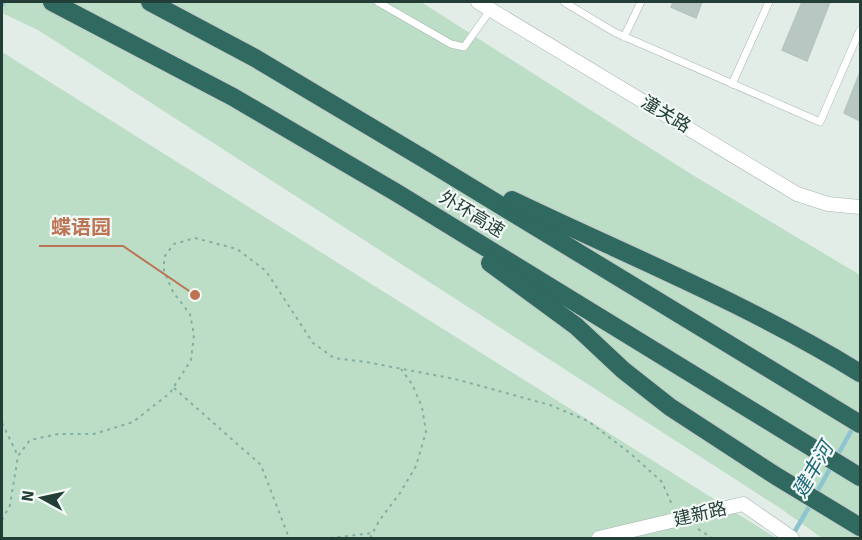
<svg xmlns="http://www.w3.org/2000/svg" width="862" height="540" font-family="Signika,'Noto Sans SC',sans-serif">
<rect width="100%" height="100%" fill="#e3ede8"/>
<!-- green -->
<g fill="#bcddc6">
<polygon points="2,2 421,2 691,174 860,275 860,538 822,538 780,508 38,30 2,13"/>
<polygon points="2,52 776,538 2,538"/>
</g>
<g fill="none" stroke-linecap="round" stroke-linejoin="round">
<!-- stream -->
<g stroke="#8cc4d0" stroke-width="4.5">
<polyline points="2,5 4,2"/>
<polyline points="836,458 854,426"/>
<polyline points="816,494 832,465"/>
<polyline points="792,536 812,502"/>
</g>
</g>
<!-- building -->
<g fill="#b8c7c2" stroke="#b5c6c0" stroke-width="1.5">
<polygon points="673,2 702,2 696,18 671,7"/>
<polygon points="802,2 830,2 807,61 782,50"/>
<polygon points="860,72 860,121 844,113"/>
</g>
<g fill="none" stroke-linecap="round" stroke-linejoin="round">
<!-- service casing -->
<g stroke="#a6b5af" stroke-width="8">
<g id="service">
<polyline points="378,2 451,44 464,47 491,9"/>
<polyline points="564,2 614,32 820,122 860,30"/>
<polyline points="624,37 641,2"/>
<polyline points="732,84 769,2"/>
</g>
</g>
<!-- minor casing -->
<g stroke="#a6b5af" stroke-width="15">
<g id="minor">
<polyline points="478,2 797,194 828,204 860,207"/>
<polyline points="599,538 743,504 792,538"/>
</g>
</g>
<!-- motorway casing -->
<g stroke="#c1c9c7" stroke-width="20">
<g id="motorway">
<polyline points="52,2 233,97 397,193 860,477"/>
<polyline points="150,2 255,58 426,160 860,424"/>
<path d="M512 200C629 256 750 305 860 373"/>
<polyline points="490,263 576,326 623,370 670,407 776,476 860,527"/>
</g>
</g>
<!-- path -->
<g stroke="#84b0a3" stroke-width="2" stroke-dasharray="3 4.5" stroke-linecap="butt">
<polyline points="174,388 261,465 289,538"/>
<polyline points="2,423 18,456"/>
<polyline points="2,520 10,505 18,456 30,440 58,434 94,434 133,422 170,393 191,360 194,335 190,314 173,292 164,271 164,257 174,244 195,238 237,249 266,271 313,343 334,358 366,362 455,379 550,405 588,421 631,454 662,482 673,507"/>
<polyline points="698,529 712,538"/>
<polyline points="330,538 373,533"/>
<polyline points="370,538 379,521 400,493 416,466 426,432 422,407 412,384 401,369"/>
</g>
<!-- service -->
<use href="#service" stroke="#fff" stroke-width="7"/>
<!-- minor -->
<use href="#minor" stroke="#fff" stroke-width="14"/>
<!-- motorway -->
<use href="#motorway" stroke="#2f695f" stroke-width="18"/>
</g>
<g text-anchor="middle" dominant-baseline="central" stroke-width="4.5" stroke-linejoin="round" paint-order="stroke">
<!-- street labels -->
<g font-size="18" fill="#233e37" stroke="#f3f9f6">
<text transform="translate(666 114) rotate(31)">潼关路</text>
<text transform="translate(472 214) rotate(31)">外环高速</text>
<text transform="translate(700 514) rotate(-13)">建新路</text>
</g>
<!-- water labels -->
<g font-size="20" font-style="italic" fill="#1e6779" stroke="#f3f9f6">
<text transform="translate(813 470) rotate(-60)">建丰河</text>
</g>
</g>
<!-- callouts -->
<path fill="none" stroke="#bc7454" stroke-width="2" d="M195 295L123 246H39"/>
<circle fill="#bc7454" stroke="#f3f9f6" stroke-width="2" cx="195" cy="295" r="6"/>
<g font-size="20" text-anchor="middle" font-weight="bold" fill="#bc7454" stroke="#f3f9f6" stroke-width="4.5" stroke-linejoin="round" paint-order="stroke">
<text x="81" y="234">蝶语园</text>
</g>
<!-- border -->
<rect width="862" height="540" fill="none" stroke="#233e37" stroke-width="6"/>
<!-- north arrow -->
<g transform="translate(42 498) rotate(278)" stroke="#f3f9f6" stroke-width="4.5" paint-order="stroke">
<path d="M0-4.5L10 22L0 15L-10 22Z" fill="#233e37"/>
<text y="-9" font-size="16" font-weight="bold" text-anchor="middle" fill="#233e37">N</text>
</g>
</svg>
